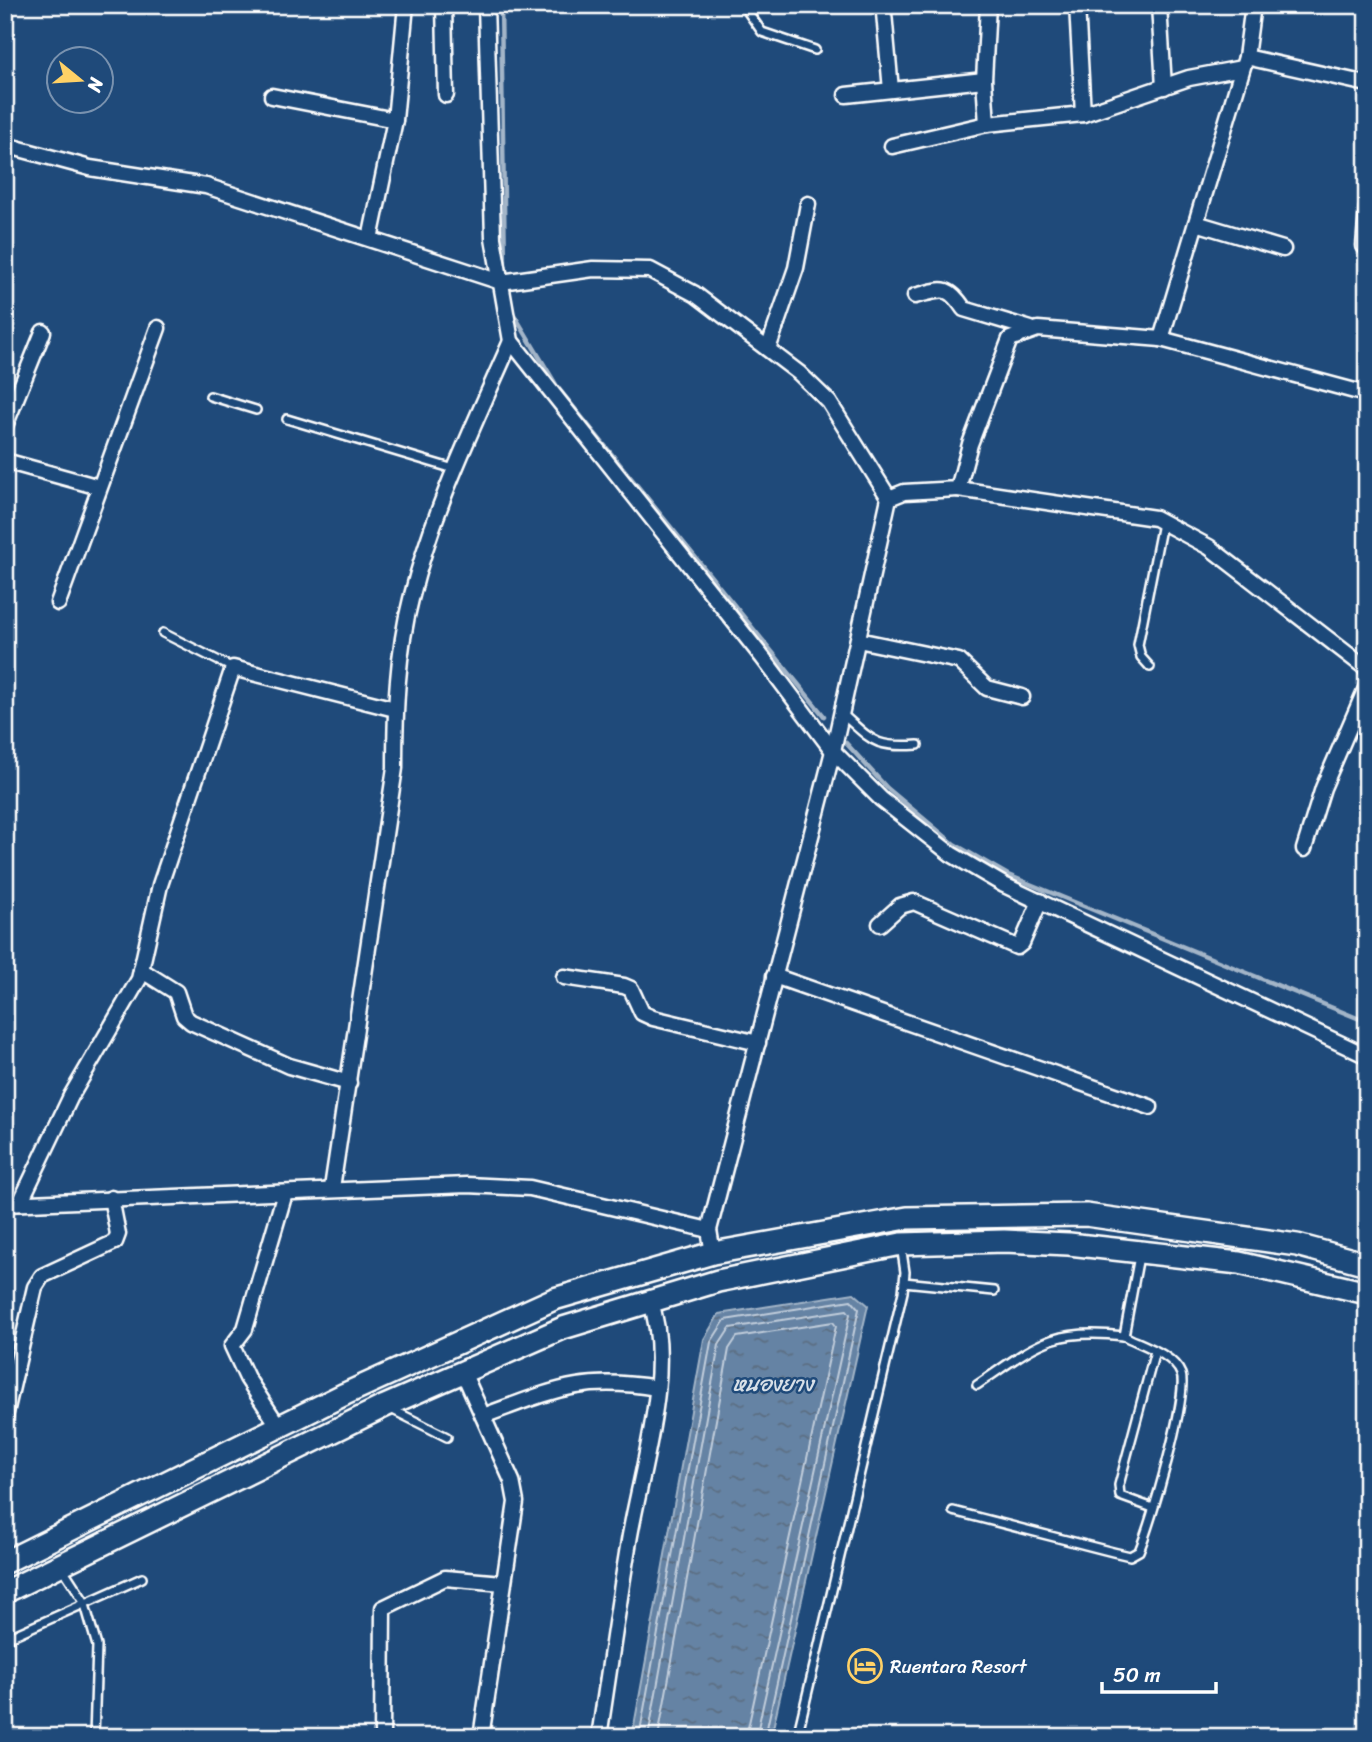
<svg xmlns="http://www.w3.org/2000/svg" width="1372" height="1742" font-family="Sriracha,'Playpen Sans Thai',sans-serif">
<defs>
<pattern id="water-ripples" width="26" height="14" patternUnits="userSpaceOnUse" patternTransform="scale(1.75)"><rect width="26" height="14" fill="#6583a4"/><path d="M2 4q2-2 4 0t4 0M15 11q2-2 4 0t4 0" fill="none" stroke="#5b6d81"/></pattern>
</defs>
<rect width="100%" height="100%" fill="#1f4a7a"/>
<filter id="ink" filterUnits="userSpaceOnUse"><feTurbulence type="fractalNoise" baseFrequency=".0143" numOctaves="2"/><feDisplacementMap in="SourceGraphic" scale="14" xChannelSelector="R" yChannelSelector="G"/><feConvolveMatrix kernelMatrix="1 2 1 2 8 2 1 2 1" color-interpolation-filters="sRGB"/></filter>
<g filter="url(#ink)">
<!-- water -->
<polygon fill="url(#water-ripples)" stroke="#a3b5c8" stroke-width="2" points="854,1293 868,1305 771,1737 632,1737 704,1339 719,1314"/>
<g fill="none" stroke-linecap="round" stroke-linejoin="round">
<!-- shore -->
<g stroke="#c1cddb" stroke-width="2">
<polyline points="639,1737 711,1342 725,1320 851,1300 859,1309 765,1737"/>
<polyline points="648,1737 719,1345 730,1328 847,1310 850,1314 756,1737"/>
<polyline points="658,1737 729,1349 737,1337 833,1322 836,1326 746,1737"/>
</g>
<!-- stream -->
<g stroke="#a3b5c8" stroke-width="4.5">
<polyline points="501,5 505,268"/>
<polyline points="513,313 558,388 824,716"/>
<polyline points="846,743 887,788 954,844 1008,875 1367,1022"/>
</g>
<!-- lane casing -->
<g stroke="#fff" stroke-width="12">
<g id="lane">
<polyline points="743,5 762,32 815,50"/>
<polyline points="210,396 256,410"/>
<polyline points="287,419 454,469"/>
<polyline points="163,633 233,668"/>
<polyline points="1150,667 1141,657 1138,645 1162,523"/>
<path d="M841 713C873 741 874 748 918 745"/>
<polyline points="904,1282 994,1291"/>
<path d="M977 1385C1035 1346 1050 1327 1124 1336L1139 1256"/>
<polyline points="391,1409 447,1437"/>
<polyline points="1153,1508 1120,1496 1119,1485 1155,1351"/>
<path d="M953 1511 1113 1552 1130 1556 1139 1551C1150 1526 1189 1395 1181 1374 1173 1354 1142 1345 1124 1336"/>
<polyline points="62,1567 84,1601 97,1646 94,1737"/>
<polyline points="5,1639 142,1578"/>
<polyline points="797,1737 903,1292 905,1272 901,1245"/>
</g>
</g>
<!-- street casing -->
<g stroke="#fff" stroke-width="19">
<g id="street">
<polyline points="444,5 446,95"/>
<polyline points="486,5 493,238 511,341 763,658 833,751 881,799 951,854 1004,885 1367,1056"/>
<polyline points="1077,5 1083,114"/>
<polyline points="1159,5 1164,87"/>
<polyline points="884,13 891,90"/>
<polyline points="1246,57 1367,84"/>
<polyline points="846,95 984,80"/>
<polyline points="272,96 395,120"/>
<polyline points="987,124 984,80 988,5"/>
<polyline points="5,145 90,168 206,186 501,282 593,269 650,270 695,294 799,373 829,402 889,498"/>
<polyline points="892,146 987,124 1083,114 1189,78 1242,68"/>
<polyline points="1196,223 1283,249"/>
<polyline points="370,239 395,120 406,5"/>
<polyline points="1364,246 1367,208"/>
<path d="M915 296C943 289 947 284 964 309L1031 329"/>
<polyline points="1161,339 1366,394"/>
<polyline points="768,349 796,268 808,204"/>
<polyline points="5,426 43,332"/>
<polyline points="5,461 99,487"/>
<polyline points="958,489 1155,518 1209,547 1367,669"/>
<polyline points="58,603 158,328"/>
<polyline points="858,640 959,661 987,688 1022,697"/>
<polyline points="1304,849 1323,788 1367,686"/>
<polyline points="880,924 900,906 914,902 1017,947 1022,943 1040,901"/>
<polyline points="141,970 176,992 184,1016 191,1022 289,1066 349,1083"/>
<polyline points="774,976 1150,1107"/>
<polyline points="564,977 624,986 631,989 642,1013 653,1018 758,1043"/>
<path d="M332 1188 395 768C395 713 397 653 411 599 433 509 474 425 511 341"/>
<polyline points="20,1203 71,1096 139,979 160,885 233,668 395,709"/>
<polyline points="5,1204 467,1185 530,1188 709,1230"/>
<polyline points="713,1253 709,1230 833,751 889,498 904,492 958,489 970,444 1010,339 1038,329 1161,339 1246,57 1253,5"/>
<polyline points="463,1372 512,1481 516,1502 481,1737"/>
<path d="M483 1416C552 1391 581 1375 657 1388"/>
<polyline points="5,1417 35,1287 42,1276 115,1242 118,1234 111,1198"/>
<polyline points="279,1427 247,1378 232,1346 245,1329 285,1193"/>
<polyline points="382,1737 383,1608 445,1578 503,1583"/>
<path d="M599 1737C609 1672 618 1606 629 1541 641 1469 675 1369 650 1300"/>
</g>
</g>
<!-- primary casing -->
<g stroke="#fff" stroke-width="26">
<g id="primary">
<polyline points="5,1562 345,1394 554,1299 713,1253 907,1218 1086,1215 1297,1245 1367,1264"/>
<polyline points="5,1592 385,1406 563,1328 718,1281 901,1244 1004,1241 1069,1244 1239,1263 1367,1293"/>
</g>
</g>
<!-- lane -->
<use href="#lane" stroke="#1f4a7a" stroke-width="7"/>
<!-- street -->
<use href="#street" stroke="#1f4a7a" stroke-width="14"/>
<!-- primary -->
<use href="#primary" stroke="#1f4a7a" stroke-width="21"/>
</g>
</g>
<!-- icons -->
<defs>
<g id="hotel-ring" transform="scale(1.75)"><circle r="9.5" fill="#1f4a7a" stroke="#ffd166" stroke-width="1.5"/><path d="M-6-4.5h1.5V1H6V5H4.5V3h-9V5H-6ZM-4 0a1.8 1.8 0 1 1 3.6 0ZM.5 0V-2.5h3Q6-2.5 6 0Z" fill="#ffd166"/></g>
</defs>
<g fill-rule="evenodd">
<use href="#hotel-ring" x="865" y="1666"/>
</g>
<g text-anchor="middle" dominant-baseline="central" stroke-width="5" stroke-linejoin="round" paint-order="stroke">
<!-- poi labels -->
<g font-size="19" fill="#fff" stroke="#1f4a7a" text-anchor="start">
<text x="890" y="1666">Ruentara Resort</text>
</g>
<!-- water labels -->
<g font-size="21" font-style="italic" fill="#d8e0e8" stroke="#1f4a7a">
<text x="773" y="1384">หนองยาง</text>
</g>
</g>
<!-- margin -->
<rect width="1372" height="1742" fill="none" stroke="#1f4a7a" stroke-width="28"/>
<rect x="14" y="14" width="1344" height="1714" fill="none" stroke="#fff" stroke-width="2.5" filter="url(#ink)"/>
<!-- north arrow -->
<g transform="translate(80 80) rotate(108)"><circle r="33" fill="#1f4a7a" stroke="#7992af" stroke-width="2"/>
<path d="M0-5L12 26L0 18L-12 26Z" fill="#ffd166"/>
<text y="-10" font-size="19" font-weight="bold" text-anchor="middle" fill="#ffffff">N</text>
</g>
<!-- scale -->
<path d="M1102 1682v10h114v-10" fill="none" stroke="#ffffff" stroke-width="3.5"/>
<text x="1113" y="1682" font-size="21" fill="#ffffff" stroke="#1f4a7a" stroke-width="5" paint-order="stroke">50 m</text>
</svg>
